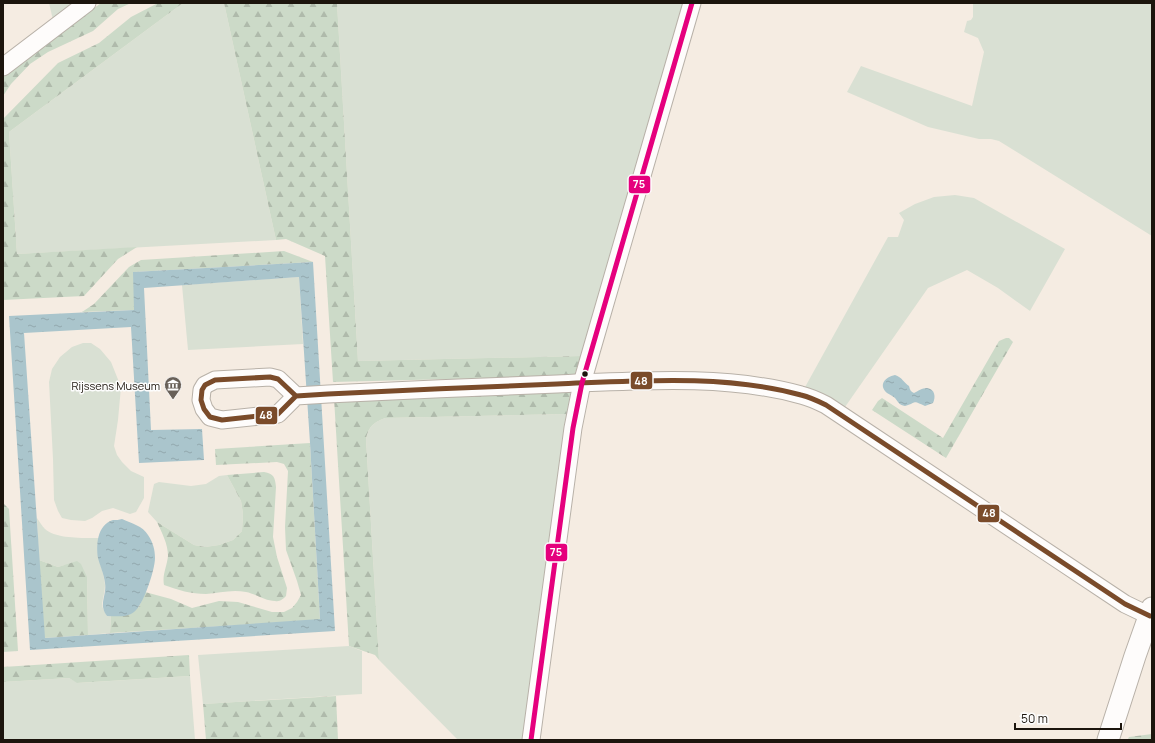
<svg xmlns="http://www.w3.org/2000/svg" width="1155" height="743" font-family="Manrope,sans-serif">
<defs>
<pattern id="forest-firs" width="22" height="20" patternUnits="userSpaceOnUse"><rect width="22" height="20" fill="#ccdac8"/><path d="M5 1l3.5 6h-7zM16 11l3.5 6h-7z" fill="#afbaab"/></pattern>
<pattern id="water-ripples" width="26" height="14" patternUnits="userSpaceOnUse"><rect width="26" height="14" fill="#aac5cc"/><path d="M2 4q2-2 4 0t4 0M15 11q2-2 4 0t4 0" fill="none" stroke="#92a8ae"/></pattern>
</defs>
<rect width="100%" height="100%" fill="#f5ece2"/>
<!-- green -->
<g fill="#d9e0d3">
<polygon points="49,3 76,3 53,20"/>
<polygon points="183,3 224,3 276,240 17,254 9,132"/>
<polygon points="337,3 690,3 644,169 581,356 358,361"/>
<polygon points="973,3 1152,3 1152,236 999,141 991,139 979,139 928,127 847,92 861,66 972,106 984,52 978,38 964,32 967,21 971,20 973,17"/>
<polygon points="955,195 974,198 1065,249 1030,311 998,288 967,270 928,288 845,407 828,398 804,389 888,237 898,237 904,220 899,213 915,204 934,197"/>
<polygon points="299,277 303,344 188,350 182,285"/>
<polygon points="83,343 91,343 100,349 111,362 121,387 118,420 114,446 117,455 122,462 131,471 144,477 144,498 136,512 130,514 113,508 102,511 92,518 85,521 71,520 62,518 58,511 54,500 53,459 49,382 52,369 60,357 72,347"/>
<path d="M568 414 525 740H458L379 660 366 439C369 426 373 423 385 418Z"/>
<polygon points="227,475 241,501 243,514 242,531 233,540 219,545 205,547 194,545 157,522 148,512 154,484 159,482 191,486 206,484 219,476"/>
<path d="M37 518C39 521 42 526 45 529 56 539 84 538 99 538 94 554 104 569 105 585 105 592 103 597 102 604 102 608 105 612 107 616H111L110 633 88 635 87 577 65 565 58 567 39 560Z"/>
<polygon points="349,646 362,651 362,694 203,704 198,655"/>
<polygon points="190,676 195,740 3,740 3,682 69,678 78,683"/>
</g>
<!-- forest -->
<g fill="url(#forest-firs)">
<polygon points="101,3 131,3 118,9 93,31 48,52 30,64 11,84 3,96 3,77"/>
<polygon points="158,3 183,3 9,132 17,254 137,247 118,259 84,296 3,300 3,119 58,63 99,43 131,17"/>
<polygon points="224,3 337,3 358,361 581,356 574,376 333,382 325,256 286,239 276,240"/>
<polygon points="284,251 313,262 134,272 135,310 82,312 94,304 129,267 141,260"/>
<polygon points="1006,338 1009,338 1013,342 946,458 872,410 878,401 882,398 943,438 999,341"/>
<path d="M571 387 568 414 385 418C373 423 369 426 366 439L379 660 375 655 349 646 334 398Z"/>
<polygon points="310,443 320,620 110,633 111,616 115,616 139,607 145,592 171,599 192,608 219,601 238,602 272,612 284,612 292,608 297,602 301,595 297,581 286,550 285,527 288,471 284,464 277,462 216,465 215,449"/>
<path d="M264 472C274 474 275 477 276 487L273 537 277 557 287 588 286 596C283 599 280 602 275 601 265 601 256 594 246 592 232 589 219 593 206 594 191 594 178 590 164 585 162 575 167 566 168 556 168 544 162 533 157 522L194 545 205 547 219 545 233 540 242 531 243 514 241 501 227 475Z"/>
<polygon points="3,503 9,509 18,651 3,652"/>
<polygon points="39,560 58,567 77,561 81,564 87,577 88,635 44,638"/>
<polygon points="189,655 190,676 77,683 69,678 3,682 3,667"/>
<polygon points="336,696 338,740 206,740 203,704"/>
<polygon points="1152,734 1152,740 1128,739 1129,737"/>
</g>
<!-- water -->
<g fill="url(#water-ripples)" fill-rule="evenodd">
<path d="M313 262 335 631 30 650 9 316 134 310 133 272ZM299 277 310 443 320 619 45 638 24 333 131 327 139 463 204 460 202 429 151 430 144 288Z"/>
<path d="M895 375C902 377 904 383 909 386 910 390 911 392 914 393 918 391 922 388 927 388 935 389 936 397 933 403L925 406C912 400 918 402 905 406 899 405 899 403 895 398 893 396 890 395 887 393 878 385 885 377 895 375Z"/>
<path d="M122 519C131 523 143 526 148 535 153 542 155 550 155 558 155 570 143 606 134 612 126 618 116 616 107 616 98 604 107 596 105 583 104 574 100 566 98 558 96 545 97 525 113 520 116 520 119 520 122 519Z"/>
</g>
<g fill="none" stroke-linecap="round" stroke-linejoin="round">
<!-- minor casing -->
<g stroke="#b8b1a8" stroke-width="19">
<g id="minor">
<polyline points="3,67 87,3"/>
<path d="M296 396 278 379 270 377 215 380 205 385 202 390 201 400 204 409 210 417 222 420 278 414 296 396 328 394C404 390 481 387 557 384 636 381 725 374 801 395 809 397 818 401 826 405L1125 604 1150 616"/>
<polyline points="531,740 573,428 582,383 692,3"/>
</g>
</g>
<!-- major casing -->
<g stroke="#b8b1a8" stroke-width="23">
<polyline id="major" points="1108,740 1135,656 1152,608"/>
</g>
<!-- minor -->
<use href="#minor" stroke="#fefcfb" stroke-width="17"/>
<!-- major -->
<use href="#major" stroke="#fefcfb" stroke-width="21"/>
<!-- bus-1 casing -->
<g stroke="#fdfdfd" stroke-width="8">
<path id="bus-1" d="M296 396 278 379 270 377 215 380 205 385 202 390 201 400 204 409 210 417 222 420 278 414 296 396 328 394C404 390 481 387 557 384 636 381 725 374 801 395 809 397 818 401 826 405L1125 604 1150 616"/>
</g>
<!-- bus-2 casing -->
<g stroke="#fdfdfd" stroke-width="8">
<polyline id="bus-2" points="531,740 573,428 582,383 692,3"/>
</g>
<!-- bus-1 -->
<use href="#bus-1" stroke="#7a4b2a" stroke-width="5"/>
<!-- bus-2 -->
<use href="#bus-2" stroke="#e5007d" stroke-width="5"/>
</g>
<!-- icons -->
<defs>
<g id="museum-pin" transform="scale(0.9)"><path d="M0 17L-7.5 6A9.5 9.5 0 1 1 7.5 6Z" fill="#686058" stroke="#fdfdfd"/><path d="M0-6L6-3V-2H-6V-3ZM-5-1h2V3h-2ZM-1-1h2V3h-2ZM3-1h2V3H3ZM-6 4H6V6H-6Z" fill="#fff"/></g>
</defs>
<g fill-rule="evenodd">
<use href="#museum-pin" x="173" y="385"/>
</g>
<!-- markers -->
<circle fill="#1c150d" stroke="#fdfdfd" stroke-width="1.5" cx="585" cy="374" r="3.5"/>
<g text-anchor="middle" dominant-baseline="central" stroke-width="3" stroke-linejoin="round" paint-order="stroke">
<!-- poi labels -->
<g font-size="11" fill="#1c150d" stroke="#fdfdfd" text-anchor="end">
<text x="160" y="385">Rijssens Museum</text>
</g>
</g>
<g stroke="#fdfdfd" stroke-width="1.5">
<rect x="628" y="175" width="23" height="19" rx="4" fill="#e5007d"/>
<rect x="630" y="371" width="23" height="19" rx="4" fill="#7a4b2a"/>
<rect x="255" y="406" width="23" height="19" rx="4" fill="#7a4b2a"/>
<rect x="977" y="504" width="23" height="19" rx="4" fill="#7a4b2a"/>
<rect x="545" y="543" width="23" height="19" rx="4" fill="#e5007d"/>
</g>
<g font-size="11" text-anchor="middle" font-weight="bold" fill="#fff">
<text x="639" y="188">75</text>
<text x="641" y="385">48</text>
<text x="266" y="419">48</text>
<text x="989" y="517">48</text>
<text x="556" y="556">75</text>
</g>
<!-- border -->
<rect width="1155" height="743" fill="none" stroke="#1c150d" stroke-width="8"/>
<!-- scale -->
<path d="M1015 723v6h106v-6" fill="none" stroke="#1c150d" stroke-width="2"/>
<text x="1021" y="723" font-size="12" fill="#1c150d" stroke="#fdfdfd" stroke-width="3" paint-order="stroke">50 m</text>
</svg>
